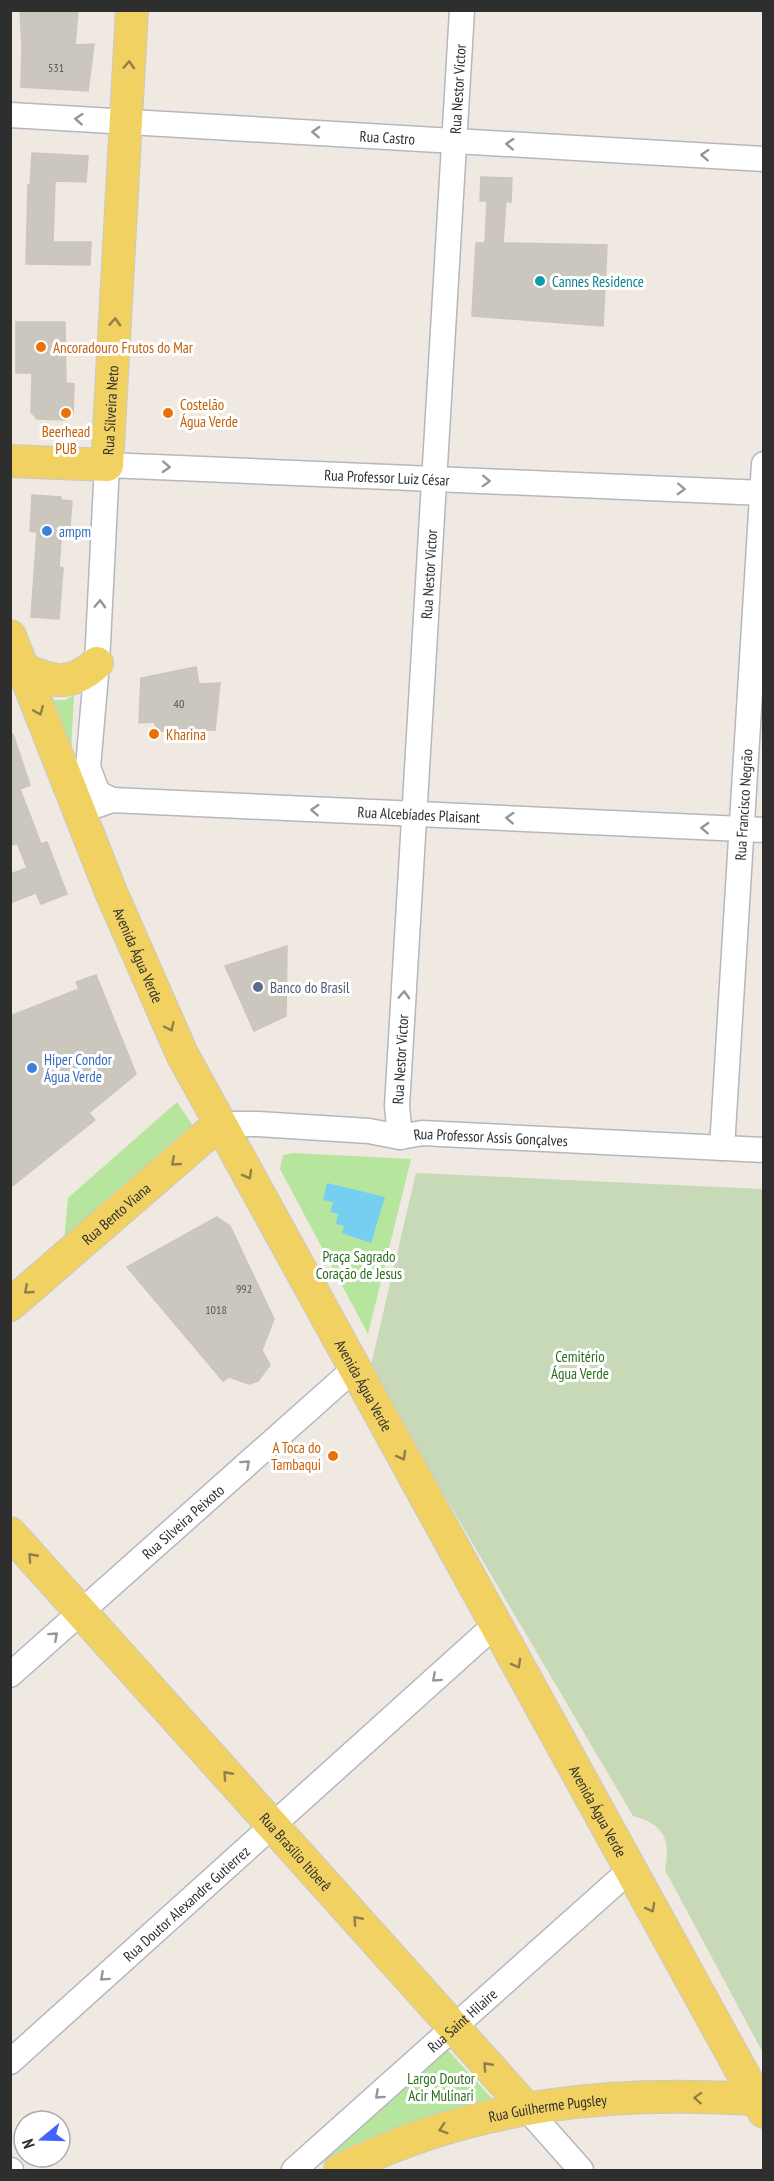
<svg xmlns="http://www.w3.org/2000/svg" width="774" height="2181" font-family="'PT Sans Narrow',sans-serif">
<rect width="100%" height="100%" fill="#efe9e1"/>
<!-- green -->
<g fill="#b6e59e" fill-rule="evenodd">
<polygon points="74,695 71,751 53,700 65,700"/>
<polygon points="177,1102 193,1126 64,1241 68,1198"/>
<path d="M294 1153 411 1159 368 1334 280 1169 283 1155ZM333 1202 371 1242 344 1226 338 1214 330 1212Z"/>
<polygon points="445,2047 494,2101 369,2140 309,2170"/>
</g>
<!-- cemetery -->
<path fill="#c8d9b8" d="M416 1173 763 1189V2053L665 1870C671 1840 664 1824 633 1816L370 1369Z"/>
<!-- water -->
<polygon fill="#75cff0" points="327,1183 385,1197 371,1243 342,1233 344,1226 336,1224 338,1214 330,1212 333,1202 323,1200"/>
<!-- building -->
<g fill="#cbc7bf" stroke="#cbc5ba" stroke-width="1.5">
<polygon points="20,10 78,10 75,45 94,44 88,91 21,87 22,46"/>
<polygon points="32,153 88,156 86,182 55,181 53,242 91,242 90,265 26,264 28,185 30,185"/>
<polygon points="481,177 512,178 511,202 506,201 503,243 607,245 603,326 472,316 476,243 485,243 487,201 480,201"/>
<polygon points="16,322 65,322 66,383 74,384 73,414 65,420 37,419 31,412 32,373 16,373"/>
<polygon points="32,495 61,497 61,500 72,501 70,527 62,526 59,567 63,568 59,619 31,617 37,532 30,531"/>
<polygon points="196,667 199,684 220,683 215,730 158,731 154,722 139,723 141,678"/>
<polygon points="13,734 30,785 20,789 41,844 47,842 67,894 41,904 36,893 10,903 10,874 27,868 17,843 10,846 10,735"/>
<polygon points="287,946 286,1016 254,1031 225,966"/>
<polygon points="96,975 136,1074 89,1113 95,1120 10,1188 10,1016 79,989 76,982"/>
<polygon points="217,1217 230,1226 274,1319 262,1350 270,1365 258,1381 249,1384 229,1377 223,1381 127,1267"/>
</g>
<g fill="none" stroke-linecap="round" stroke-linejoin="round">
<!-- minor casing -->
<g stroke="#b4b7c1" stroke-width="27">
<g id="minor">
<path id="s1" d="M10 115 764 159"/>
<path id="s2" d="M112 800 102 795 97 791 88 767 97 663 107 465 764 493"/>
<path id="s3" d="M98 805 112 800 764 830"/>
<path id="s4" d="M219 1124H258L369 1131 400 1137 422 1133 764 1150"/>
<path id="s5" d="M400 1137 397 1106 462 10"/>
<path id="s6" d="M722 1148 764 464"/>
<path id="s7" d="M10 1675 354 1369"/>
<path id="s8" d="M10 2062 495 1625"/>
<polyline points="527,2109 581,2170"/>
<polyline points="10,2170 11,2170"/>
<path id="s9" d="M294 2170 630 1870"/>
</g>
</g>
<!-- major casing -->
<g stroke="#c9c9c9" stroke-width="34">
<g id="major">
<path id="s10" d="M10 461 107 465 132 10"/>
<path id="s11" d="M10 636 111 892 182 1054 764 2112"/>
<path d="M21 668C51 682 70 688 97 663"/>
<path id="s12" d="M10 1305 219 1124"/>
<path id="s13" d="M10 1533 527 2109"/>
<path id="s14" d="M340 2170C474 2103 616 2089 764 2100"/>
</g>
</g>
<!-- minor -->
<use href="#minor" stroke="#fff" stroke-width="24"/>
<!-- major -->
<use href="#major" stroke="#f2d163" stroke-width="32"/>
</g>
<!-- one-way arrows -->
<defs><path id="oneway-chevron" d="M-2-3.5L2.5 0L-2 3.5" fill="none" stroke-width="1.6" stroke-linecap="round" stroke-linejoin="round" transform="scale(1.5)"/></defs>
<g stroke="#908048">
<use href="#oneway-chevron" transform="translate(129 65) rotate(-87)"/>
<use href="#oneway-chevron" transform="translate(115 322) rotate(-87)"/>
<use href="#oneway-chevron" transform="translate(39 711) rotate(68)"/>
<use href="#oneway-chevron" transform="translate(170 1027) rotate(65)"/>
<use href="#oneway-chevron" transform="translate(175 1162) rotate(139)"/>
<use href="#oneway-chevron" transform="translate(248 1175) rotate(61)"/>
<use href="#oneway-chevron" transform="translate(28 1290) rotate(139)"/>
<use href="#oneway-chevron" transform="translate(402 1456) rotate(61)"/>
<use href="#oneway-chevron" transform="translate(32 1557) rotate(-132)"/>
<use href="#oneway-chevron" transform="translate(517 1664) rotate(61)"/>
<use href="#oneway-chevron" transform="translate(227 1775) rotate(-132)"/>
<use href="#oneway-chevron" transform="translate(651 1908) rotate(61)"/>
<use href="#oneway-chevron" transform="translate(357 1920) rotate(-132)"/>
<use href="#oneway-chevron" transform="translate(487 2066) rotate(-132)"/>
<use href="#oneway-chevron" transform="translate(698 2098) rotate(-178)"/>
<use href="#oneway-chevron" transform="translate(443 2129) rotate(163)"/>
</g>
<g stroke="#969696">
<use href="#oneway-chevron" transform="translate(79 119) rotate(-176)"/>
<use href="#oneway-chevron" transform="translate(316 132) rotate(-177)"/>
<use href="#oneway-chevron" transform="translate(510 144) rotate(-177)"/>
<use href="#oneway-chevron" transform="translate(705 155) rotate(-177)"/>
<use href="#oneway-chevron" transform="translate(166 467) rotate(3)"/>
<use href="#oneway-chevron" transform="translate(486 481) rotate(2)"/>
<use href="#oneway-chevron" transform="translate(681 489) rotate(2)"/>
<use href="#oneway-chevron" transform="translate(100 604) rotate(-87)"/>
<use href="#oneway-chevron" transform="translate(315 810) rotate(-177)"/>
<use href="#oneway-chevron" transform="translate(510 818) rotate(-177)"/>
<use href="#oneway-chevron" transform="translate(705 828) rotate(-177)"/>
<use href="#oneway-chevron" transform="translate(404 995) rotate(-87)"/>
<use href="#oneway-chevron" transform="translate(246 1464) rotate(-42)"/>
<use href="#oneway-chevron" transform="translate(54 1636) rotate(-42)"/>
<use href="#oneway-chevron" transform="translate(436 1678) rotate(138)"/>
<use href="#oneway-chevron" transform="translate(104 1977) rotate(138)"/>
<use href="#oneway-chevron" transform="translate(379 2095) rotate(138)"/>
</g>
<!-- markers -->
<circle fill="#0f9aa8" stroke="#fff" stroke-width="2" cx="540" cy="281" r="6"/>
<g fill="#e8710a" stroke="#fff" stroke-width="2">
<circle cx="41" cy="347" r="6"/>
<circle cx="66" cy="413" r="6"/>
<circle cx="168" cy="413" r="6"/>
<circle cx="154" cy="734" r="6"/>
<circle cx="333" cy="1456" r="6"/>
</g>
<g fill="#3f7fe0" stroke="#fff" stroke-width="2">
<circle cx="47" cy="531" r="6"/>
<circle cx="32" cy="1068" r="6"/>
</g>
<circle fill="#5c6f8a" stroke="#fff" stroke-width="2" cx="258" cy="987" r="6"/>
<g text-anchor="middle" dominant-baseline="central" stroke-width="6" stroke-linejoin="round" paint-order="stroke">
<!-- number labels -->
<g font-size="12" fill="#555452">
<text x="56" y="67">531</text>
<text x="179" y="703">40</text>
<text x="244" y="1288">992</text>
<text x="216" y="1309">1018</text>
</g>
<!-- street labels -->
<g font-size="15" fill="#2e2e2e" stroke="#fff">
<text stroke="none"><textPath href="#s5" startOffset="1050">Rua Nestor Victor</textPath></text>
<text stroke="none"><textPath href="#s1" startOffset="378">Rua Castro</textPath></text>
<text stroke="none"><textPath href="#s10" startOffset="152">Rua Silveira Neto</textPath></text>
<text stroke="none"><textPath href="#s2" startOffset="626">Rua Professor Luiz César</textPath></text>
<text stroke="none"><textPath href="#s5" startOffset="564">Rua Nestor Victor</textPath></text>
<text stroke="none"><textPath href="#s6" startOffset="344">Rua Francisco Negrão</textPath></text>
<text stroke="none"><textPath href="#s3" startOffset="322">Rua Alcebíades Plaisant</textPath></text>
<text stroke="none"><textPath href="#s11" startOffset="344">Avenida Água Verde</textPath></text>
<text stroke="none"><textPath href="#s5" startOffset="78">Rua Nestor Victor</textPath></text>
<text stroke="none"><textPath href="#s4" startOffset="273">Rua Professor Assis Gonçalves</textPath></text>
<text stroke="none"><textPath href="#s12" startOffset="140">Rua Bento Viana</textPath></text>
<text stroke="none"><textPath href="#s11" startOffset="830">Avenida Água Verde</textPath></text>
<text stroke="none"><textPath href="#s7" startOffset="231">Rua Silveira Peixoto</textPath></text>
<text stroke="none"><textPath href="#s11" startOffset="1316">Avenida Água Verde</textPath></text>
<text stroke="none"><textPath href="#s13" startOffset="428">Rua Brasílio Itiberê</textPath></text>
<text stroke="none"><textPath href="#s8" startOffset="237">Rua Doutor Alexandre Gutierrez</textPath></text>
<text stroke="none"><textPath href="#s9" startOffset="225">Rua Saint Hilaire</textPath></text>
<text stroke="none"><textPath href="#s14" startOffset="218">Rua Guilherme Pugsley</textPath></text>
</g>
<!-- culture labels -->
<g font-size="15" fill="#0d838f" stroke="#fff" text-anchor="start">
<text x="552" y="281">Cannes Residence</text>
</g>
<!-- food labels -->
<g font-size="15" fill="#c56008" stroke="#fff" text-anchor="start">
<text x="53" y="347">Ancoradouro Frutos do Mar</text>
<text x="180" y="404">Costelão<tspan x="180" dy="17">Água Verde</tspan></text>
<text x="66" y="431" text-anchor="middle">Beerhead<tspan x="66" dy="17">PUB</tspan></text>
<text x="166" y="734">Kharina</text>
<text x="321" y="1447" text-anchor="end">A Toca do<tspan x="321" dy="17">Tambaqui</tspan></text>
</g>
<!-- shop labels -->
<g font-size="15" fill="#366cbe" stroke="#fff" text-anchor="start">
<text x="59" y="531">ampm</text>
<text x="44" y="1059">Hiper Condor<tspan x="44" dy="17">Água Verde</tspan></text>
</g>
<!-- service labels -->
<g font-size="15" fill="#4e5e75" stroke="#fff" text-anchor="start">
<text x="270" y="987">Banco do Brasil</text>
</g>
<!-- park labels -->
<g font-size="15" fill="#2c6e1b" stroke="#fff">
<text x="359" y="1256">Praça Sagrado<tspan x="359" dy="17">Coração de Jesus</tspan></text>
<text x="580" y="1356">Cemitério<tspan x="580" dy="17">Água Verde</tspan></text>
<text x="441" y="2078">Largo Doutor<tspan x="441" dy="17">Acir Mulinari</tspan></text>
</g>
</g>
<!-- border -->
<rect width="774" height="2181" fill="none" stroke="#2e2e2e" stroke-width="24"/>
<!-- north arrow -->
<g transform="translate(42 2139) rotate(251)"><circle r="28" fill="#ffffff" stroke="#ababab" stroke-width="1.5"/>
<path d="M0-4.5L10 22L0 15L-10 22Z" fill="#4264fb"/>
<text y="-9" font-size="16" font-weight="bold" text-anchor="middle" fill="#2e2e2e">N</text>
</g>
</svg>
